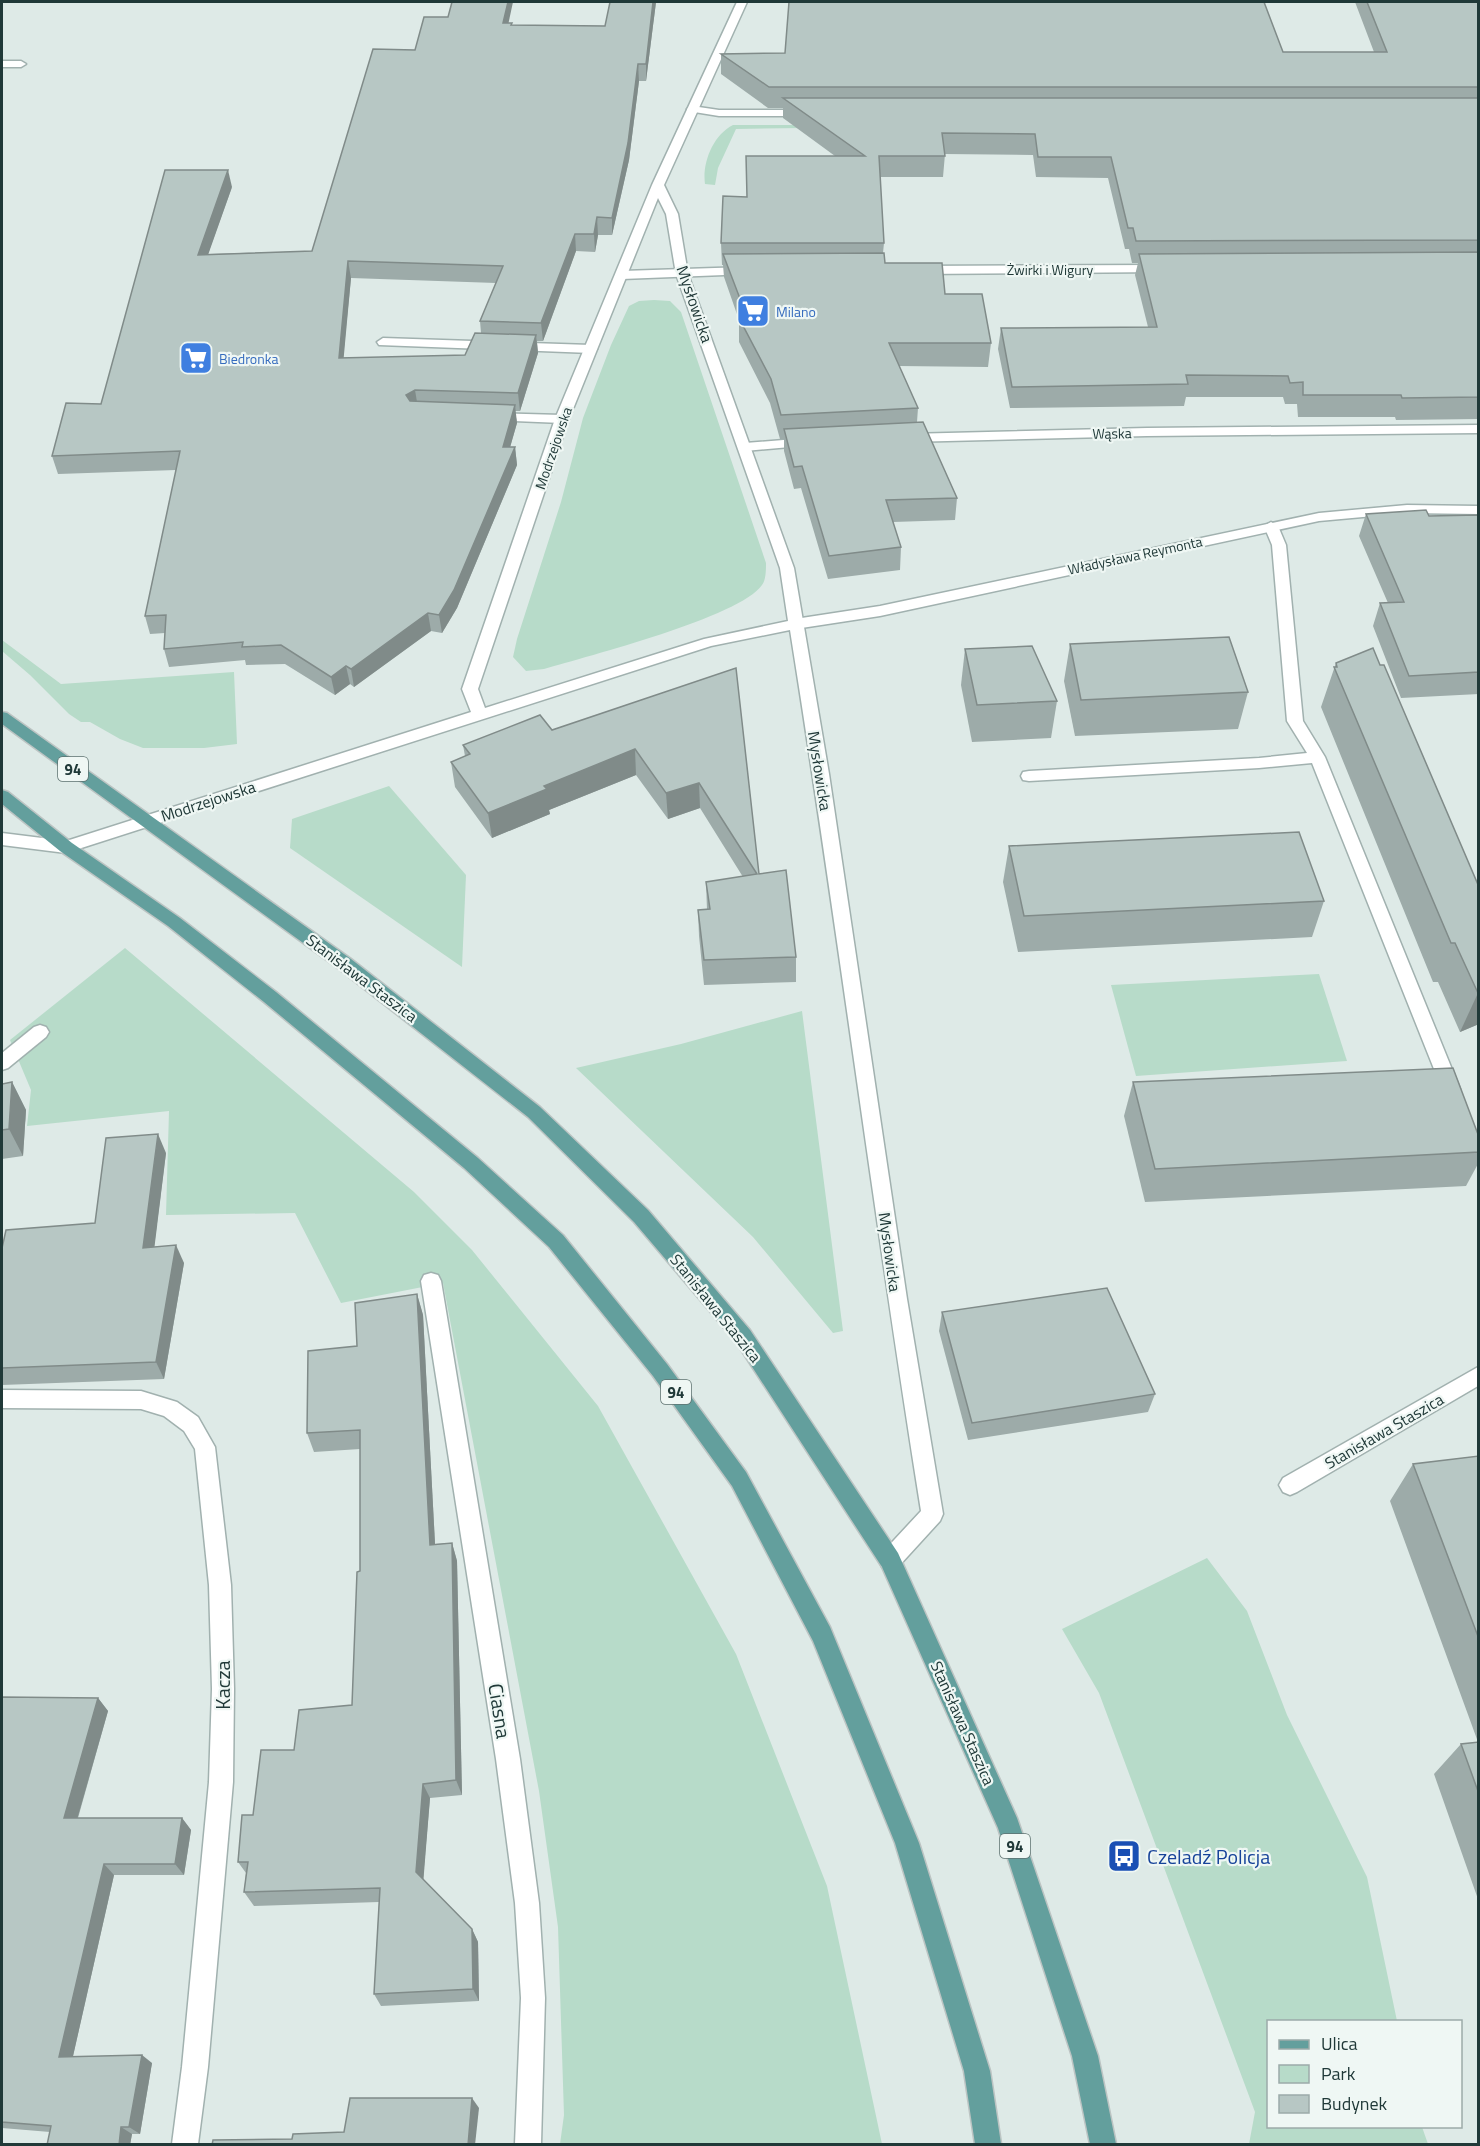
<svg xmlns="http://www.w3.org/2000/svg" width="1480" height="2146" font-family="'Titillium Web',sans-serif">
<rect width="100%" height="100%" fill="#deeae7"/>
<!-- green -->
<g fill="#b7dbc9">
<path d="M733 125H804L803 128 736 129 718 168 715 185 705 184C702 163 713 135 733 125Z"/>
<path d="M654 300 670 301 681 312 766 563C766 570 766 580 762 585 740 617 588 656 544 669L526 671 513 657 517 639 561 502 583 418 611 345 629 306 639 301Z"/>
<polygon points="2,640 61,684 234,672 237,744 204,748 143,748 120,739 90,722 81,722 69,714 30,675 2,651"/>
<polygon points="389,786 466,875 462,967 290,848 292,819"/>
<polygon points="125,948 414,1192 472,1250 598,1406 736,1654 827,1886 882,2144 560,2144 564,2115 558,1927 539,1791 443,1283 341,1303 295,1213 166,1215 169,1111 27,1126 31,1090 10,1040"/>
<polygon points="1319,974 1347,1061 1136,1076 1111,985"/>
<polygon points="802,1011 843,1331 833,1333 753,1237 576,1068 681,1044"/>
<polygon points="1207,1558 1247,1611 1287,1715 1367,1877 1397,2021 1268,2022 1268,2126 1422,2127 1428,2144 1249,2144 1255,2112 1099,1693 1062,1629"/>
</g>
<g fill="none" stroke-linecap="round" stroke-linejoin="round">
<!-- service casing -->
<g stroke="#a1b1af" stroke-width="3">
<g id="service">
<polygon points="2,61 21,61 26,64 21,67 2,67"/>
<polygon points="383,338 591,345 597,349 591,353 379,345 377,342"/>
<polygon points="491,413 562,415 569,419 562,423 486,420 484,417"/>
<polygon points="1271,522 1278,526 1286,545 1303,721 1325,757 1460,1089 1457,1094 1451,1096 1445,1094 1442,1089 1312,763 1259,768 1029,781 1023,780 1021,776 1023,772 1029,771 1259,758 1307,753 1287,721 1272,545 1264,526"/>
</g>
</g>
<!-- pedestrian casing -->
<g stroke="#a1b1af" stroke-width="3">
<polygon id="pedestrian" points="40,1025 46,1027 49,1032 46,1037 8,1068 2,1070 2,1053 34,1027"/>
</g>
<!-- minor casing -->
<g stroke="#a1b1af" stroke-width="3">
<g id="minor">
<polygon points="692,106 719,110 808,110 813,113 808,116 719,116 688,111 687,109"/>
<polygon points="1160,265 1166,269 1164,272 918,274 912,270 918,266"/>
<polygon points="746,267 750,268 750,274 622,279 616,275 622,271"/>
<polygon points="1478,425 1478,433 1147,436 907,442 900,438 907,434 1147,428"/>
<polygon points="808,438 815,442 813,445 745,451 738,447 745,443"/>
<polygon points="1407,505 1478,506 1478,514 1407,513 1319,521 880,616 795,629 788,624 795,619 880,606 1319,513"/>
<polygon points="2,833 66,841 72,843 74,847 72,851 66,853 2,845"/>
<polygon points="431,1273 438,1275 441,1281 520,1759 539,1903 545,1998 541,2144 515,2144 521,1998 515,1903 496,1759 421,1281 424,1275"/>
<polygon points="1478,1367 1478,1386 1297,1492 1290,1495 1283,1492 1279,1485 1283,1478"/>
<polygon points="2,1390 141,1391 177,1402 198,1417 215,1447 231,1585 234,1689 233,1782 208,2067 198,2144 172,2144 182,2067 209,1782 212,1689 209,1585 195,1449 184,1431 164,1416 141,1409 2,1408"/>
</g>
</g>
<!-- tertiary casing -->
<g stroke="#a1b1af" stroke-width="3">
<path id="tertiary" d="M737 2H747L664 185 678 214 688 274 794 568 829 774 907 1299 943 1514 940 1521 898 1567 890 1570 882 1567 879 1560 882 1553 921 1511C874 1218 837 923 790 630L711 646 72 851H60L58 847 60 843 471 712 462 689 555 419 652 185ZM658 198 666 214 676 274 780 568 788 621 704 639 485 708 478 689 569 419Z"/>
</g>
<!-- primary casing -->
<g stroke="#bcc4c3" stroke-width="3">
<g id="primary">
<polygon points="2,712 7,713 351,959 540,1107 648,1210 750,1330 898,1553 1017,1818 1098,2056 1116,2144 1090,2144 1072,2056 998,1828 882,1567 736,1342 634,1222 528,1117 339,969 2,724"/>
<polygon points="2,790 8,792 72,843 180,918 276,992 478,1158 563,1235 667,1364 746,1472 830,1627 919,1843 990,2071 1001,2144 975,2144 964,2071 895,1843 813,1641 732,1486 653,1376 549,1247 464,1168 264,1002 168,926 60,851 2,804"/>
</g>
</g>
<!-- service -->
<use href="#service" fill="#fff" fill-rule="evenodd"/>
<!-- pedestrian -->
<use href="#pedestrian" fill="#fff" fill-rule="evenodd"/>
<!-- minor -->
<use href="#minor" fill="#fff" fill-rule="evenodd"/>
<!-- tertiary -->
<use href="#tertiary" fill="#fff" fill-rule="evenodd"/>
<!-- primary -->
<use href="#primary" fill="#639f9d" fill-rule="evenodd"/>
</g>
<!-- wall -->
<g fill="#9daba9" fill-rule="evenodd">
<path d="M610 2H656L646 81H639L629 160 612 235H598L595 252 576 251 543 341H537L538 353 520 411H515L517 423 510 447H515L517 465 457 608 442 633 431 631 354 687 350 684 335 695 285 664 246 665 245 660 169 667 164 649 165 633 150 634 145 616 176 470 58 474 52 456 101 404 232 187 208 254 312 251 415 50 508 23 512 25 605 26ZM351 278 496 283 480 321 481 333 465 355 343 358Z"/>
<polygon points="1355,2 1479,2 1479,419 1396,420 1395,417 1298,417 1297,404 1285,404 1283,397 1186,397 1184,406 1010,408 998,349 1001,328 1148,327 1135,275 1138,263 1132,263 1129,249 1125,249 1108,178 1036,177 1033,155 945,154 943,177 880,177 884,243 883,253 885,263 945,294 991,343 988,367 899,366 918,408 917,422 957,498 955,520 893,522 901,547 900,570 828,579 801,488 794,489 784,451 784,439 780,439 770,403 739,342 739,320 724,277 723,265 722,265 721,243 747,197 746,156 835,156 783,118 783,108 768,108 721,74 721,54 1374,52"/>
<polygon points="1366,514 1429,516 1479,515 1479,694 1401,698 1373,626 1380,603 1388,603 1359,536"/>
<polygon points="1070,644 1248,692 1238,729 1075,736 1064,681"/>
<polygon points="965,649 1057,701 1051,738 972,742 961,685"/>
<polygon points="1336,663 1479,887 1479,1024 1460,1032 1438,982 1433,982 1321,707"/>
<polygon points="736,668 759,874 796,957 796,982 704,985 699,936 698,910 707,910 706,882 743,877 700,808 668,819 636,775 549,810 550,814 492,838 455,787 451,762 465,756 463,745 552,730"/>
<polygon points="1009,846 1324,901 1312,937 1018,952 1003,882"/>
<polygon points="12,1082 26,1110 23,1156 2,1159 2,1084"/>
<polygon points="1133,1082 1479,1137 1479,1162 1466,1186 1145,1202 1124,1116"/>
<polygon points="166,1153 154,1247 184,1263 164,1379 2,1385 2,1248 95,1223"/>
<polygon points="417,1294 423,1315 435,1544 452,1543 457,1561 462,1795 430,1798 423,1879 472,1929 478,1942 479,2001 381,2006 374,1994 379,1902 254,1906 244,1892 246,1873 238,1862 253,1815 294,1750 352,1705 360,1571 360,1449 314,1452 307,1433 357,1346"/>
<polygon points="942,1312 1155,1394 1148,1412 968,1440 939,1331"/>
<polygon points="1479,1456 1479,1902 1434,1774 1461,1744 1478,1742 1390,1501 1413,1464"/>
<polygon points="2,1697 98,1698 108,1711 78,1818 182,1818 191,1830 184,1875 114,1875 73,2056 152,2063 140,2134 132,2134 130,2145 47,2145 50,2132 2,2128"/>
</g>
<!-- shaded-wall -->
<g fill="#808b89">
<polygon points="508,2 513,2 505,39 503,23"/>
<polygon points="653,2 656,2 646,81 646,64"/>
<polygon points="638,64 639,81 629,160 612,235 612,218"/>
<polygon points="228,170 232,187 202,272 198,255"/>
<polygon points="597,217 598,235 595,252 594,234"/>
<polygon points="575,234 576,251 543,341 541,323"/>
<polygon points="348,261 351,278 342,376 339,358"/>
<polygon points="536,335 538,353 520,411 518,393"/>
<polygon points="415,390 418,408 409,413 406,395"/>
<polygon points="515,405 517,423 505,465 503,447"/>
<polygon points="515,447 517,465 457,608 442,633 439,615"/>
<polygon points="428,613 431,631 354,687 351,669"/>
<polygon points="346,666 350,684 335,695 331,677"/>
<polygon points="635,749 636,775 549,810 550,814 492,838 488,813 544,786"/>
<polygon points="699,783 700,808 668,819 666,793"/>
<polygon points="1478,993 1479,1024 1460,1032"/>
<polygon points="12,1082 26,1110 23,1156 9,1129"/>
<polygon points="158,1134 166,1153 152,1267 143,1248"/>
<polygon points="176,1245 184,1263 164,1379 156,1362"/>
<polygon points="417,1294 423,1315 436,1563 430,1545"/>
<polygon points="452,1543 457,1561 462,1795 456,1780"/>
<polygon points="98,1698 108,1711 74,1830 64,1818"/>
<polygon points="423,1784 430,1798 423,1885 416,1872"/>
<polygon points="182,1818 191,1830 184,1875 175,1864"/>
<polygon points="104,1864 114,1875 71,2065 59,2057"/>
<polygon points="472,1929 478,1942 479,2001 473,1989"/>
<polygon points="142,2055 152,2063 140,2134 129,2127"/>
<polygon points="472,2098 479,2108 475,2145 468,2145"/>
<polygon points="121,2127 132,2134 130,2145 119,2145"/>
</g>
<!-- building -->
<g fill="#b7c7c4" stroke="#808b89" stroke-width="1.5">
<polygon points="452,2 508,2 503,23 512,23 511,25 605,26 610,2 653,2 646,64 638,64 628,143 612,218 597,217 594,234 575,234 541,323 480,321 503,266 348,261 339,358 465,355 475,333 536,335 518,393 415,390 406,395 410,401 515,405 503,447 515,447 454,590 439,615 428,613 351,669 346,666 331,677 281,645 242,647 243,642 164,649 166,615 145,616 180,451 52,456 66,403 101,404 165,170 228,170 198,255 312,251 373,49 415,50 424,17 448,17"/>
<polygon points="789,2 1264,2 1283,52 1387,52 1367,2 1479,2 1479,87 769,87 721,54 785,53"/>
<polygon points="783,98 1479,98 1479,240 1136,241 1133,228 1128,228 1111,157 1038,157 1035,134 942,133 945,156 879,156 884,243 721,243 723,196 747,197 746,156 865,156"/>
<polygon points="1479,252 1479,397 1402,398 1401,395 1303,395 1303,382 1290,383 1288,376 1186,375 1188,384 1012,387 1001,328 1157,327 1139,254"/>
<polygon points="884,253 885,263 942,263 945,294 982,294 991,343 889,343 918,408 781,415 771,379 739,318 747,317 723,254"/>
<polygon points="923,422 957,498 886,500 901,547 829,556 802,466 794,467 784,429"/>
<polygon points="1426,510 1429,516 1479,515 1479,672 1409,676 1380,603 1404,602 1366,514"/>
<polygon points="1229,637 1248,692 1081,700 1070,644"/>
<polygon points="1032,646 1057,701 977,705 965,649"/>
<polygon points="1373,648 1380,665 1384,665 1479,887 1478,993 1455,943 1451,943 1334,667 1337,667 1336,663"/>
<polygon points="736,668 759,874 786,870 796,957 704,960 698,910 710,909 706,882 757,874 699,783 666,793 635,749 544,786 547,789 488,813 451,762 470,754 463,745 540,715 552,730"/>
<polygon points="1299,832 1324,901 1024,916 1009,846"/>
<polygon points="1453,1068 1479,1137 1479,1152 1155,1169 1133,1082"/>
<polygon points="12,1082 9,1129 2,1130 2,1084"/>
<polygon points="158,1134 143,1248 176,1245 156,1362 2,1368 2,1248 6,1230 95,1223 106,1138"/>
<polygon points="1107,1288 1155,1394 972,1423 942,1312"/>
<polygon points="417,1294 430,1545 452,1543 456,1780 423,1784 416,1872 472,1929 473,1989 374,1994 380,1888 244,1892 248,1862 238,1862 242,1815 253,1815 261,1750 294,1750 299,1710 352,1705 357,1572 360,1571 360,1430 307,1433 308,1351 357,1346 355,1303"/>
<polygon points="1479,1456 1479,1639 1413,1464"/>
<polygon points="2,1697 98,1698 64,1818 182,1818 175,1864 104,1864 59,2057 142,2055 129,2127 121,2127 119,2145 47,2145 51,2126 2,2122"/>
<polygon points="1479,1742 1479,1794 1461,1744"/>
<polygon points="350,2098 472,2098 468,2145 212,2145 213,2140 292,2139 293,2134 344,2132"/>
</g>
<!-- icons -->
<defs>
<g id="supermarket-square" transform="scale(1.725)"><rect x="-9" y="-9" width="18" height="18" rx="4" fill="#3f7fe0" stroke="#eff7f4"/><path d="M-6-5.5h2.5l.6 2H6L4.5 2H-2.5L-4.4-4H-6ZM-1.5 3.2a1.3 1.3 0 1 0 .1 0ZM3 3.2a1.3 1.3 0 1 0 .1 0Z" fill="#fff"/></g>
<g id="bus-square" transform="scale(1.725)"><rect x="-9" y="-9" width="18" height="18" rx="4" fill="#1a4fb4" stroke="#eff7f4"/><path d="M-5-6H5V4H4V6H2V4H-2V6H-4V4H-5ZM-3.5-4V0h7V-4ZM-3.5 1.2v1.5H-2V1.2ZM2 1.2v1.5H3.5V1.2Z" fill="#fff"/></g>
</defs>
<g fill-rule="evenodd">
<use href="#supermarket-square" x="753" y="311"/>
<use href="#supermarket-square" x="196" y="358"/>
<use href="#bus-square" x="1124" y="1856"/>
</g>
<g text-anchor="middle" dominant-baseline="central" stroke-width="4.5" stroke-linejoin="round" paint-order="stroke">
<!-- far-street labels -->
<g font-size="14" fill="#203938" stroke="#eff7f4">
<text x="1050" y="269">Żwirki i Wigury</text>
<text transform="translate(1112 433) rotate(-1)">Wąska</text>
<text transform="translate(553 448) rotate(-71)">Modrzejowska</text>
<text transform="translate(1135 555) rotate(-12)">Władysława Reymonta</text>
</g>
<!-- far-shop labels -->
<g font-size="14" fill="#366cbe" stroke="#eff7f4" text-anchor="start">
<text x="776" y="311">Milano</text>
<text x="219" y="358">Biedronka</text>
</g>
<!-- shield labels -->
<g fill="#eff7f4" stroke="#5e7270" stroke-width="1.5">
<rect x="58" y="757" width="30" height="24" rx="4.5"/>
<rect x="661" y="1380" width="30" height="24" rx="4.5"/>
<rect x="1000" y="1834" width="30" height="24" rx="4.5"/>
</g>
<g font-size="15" font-weight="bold" fill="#203938">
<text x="73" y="769">94</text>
<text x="676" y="1392">94</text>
<text x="1015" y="1846">94</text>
</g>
<!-- street labels -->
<g font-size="16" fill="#203938" stroke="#eff7f4">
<text transform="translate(695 304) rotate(71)">Mysłowicka</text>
<text transform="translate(820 771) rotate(81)">Mysłowicka</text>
<text transform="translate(208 801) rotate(-18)">Modrzejowska</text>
<text transform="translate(362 978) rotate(37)">Stanisława Staszica</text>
<text transform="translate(890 1252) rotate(82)">Mysłowicka</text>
<text transform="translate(716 1308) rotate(51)">Stanisława Staszica</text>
<text transform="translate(1384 1431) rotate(-30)">Stanisława Staszica</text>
<text transform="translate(963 1723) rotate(66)">Stanisława Staszica</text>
</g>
<!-- near-street labels -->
<g font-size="20" fill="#203938" stroke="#eff7f4">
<text transform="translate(222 1685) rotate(-90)">Kacza</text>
<text transform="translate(500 1711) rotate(81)">Ciasna</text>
</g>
<!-- near-transit labels -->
<g font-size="20" fill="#164399" stroke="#eff7f4" text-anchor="start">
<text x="1147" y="1856">Czeladź Policja</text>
</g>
</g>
<!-- border -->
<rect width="1480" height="2146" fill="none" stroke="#203938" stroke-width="6"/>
<!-- legend -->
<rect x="1267" y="2020" width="195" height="108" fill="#eff7f4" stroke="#9caba9" stroke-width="1.5"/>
<rect x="1279" y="2040" width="30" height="9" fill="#639f9d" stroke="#9caba9" stroke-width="1.5"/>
<text x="1321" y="2050" font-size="18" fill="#203938">Ulica</text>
<rect x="1279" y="2065" width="30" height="18" fill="#b7dbc9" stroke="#9caba9" stroke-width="1.5"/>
<text x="1321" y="2080" font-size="18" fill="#203938">Park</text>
<rect x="1279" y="2095" width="30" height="18" fill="#b7c7c4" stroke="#9caba9" stroke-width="1.5"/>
<text x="1321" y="2110" font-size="18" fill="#203938">Budynek</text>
</svg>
